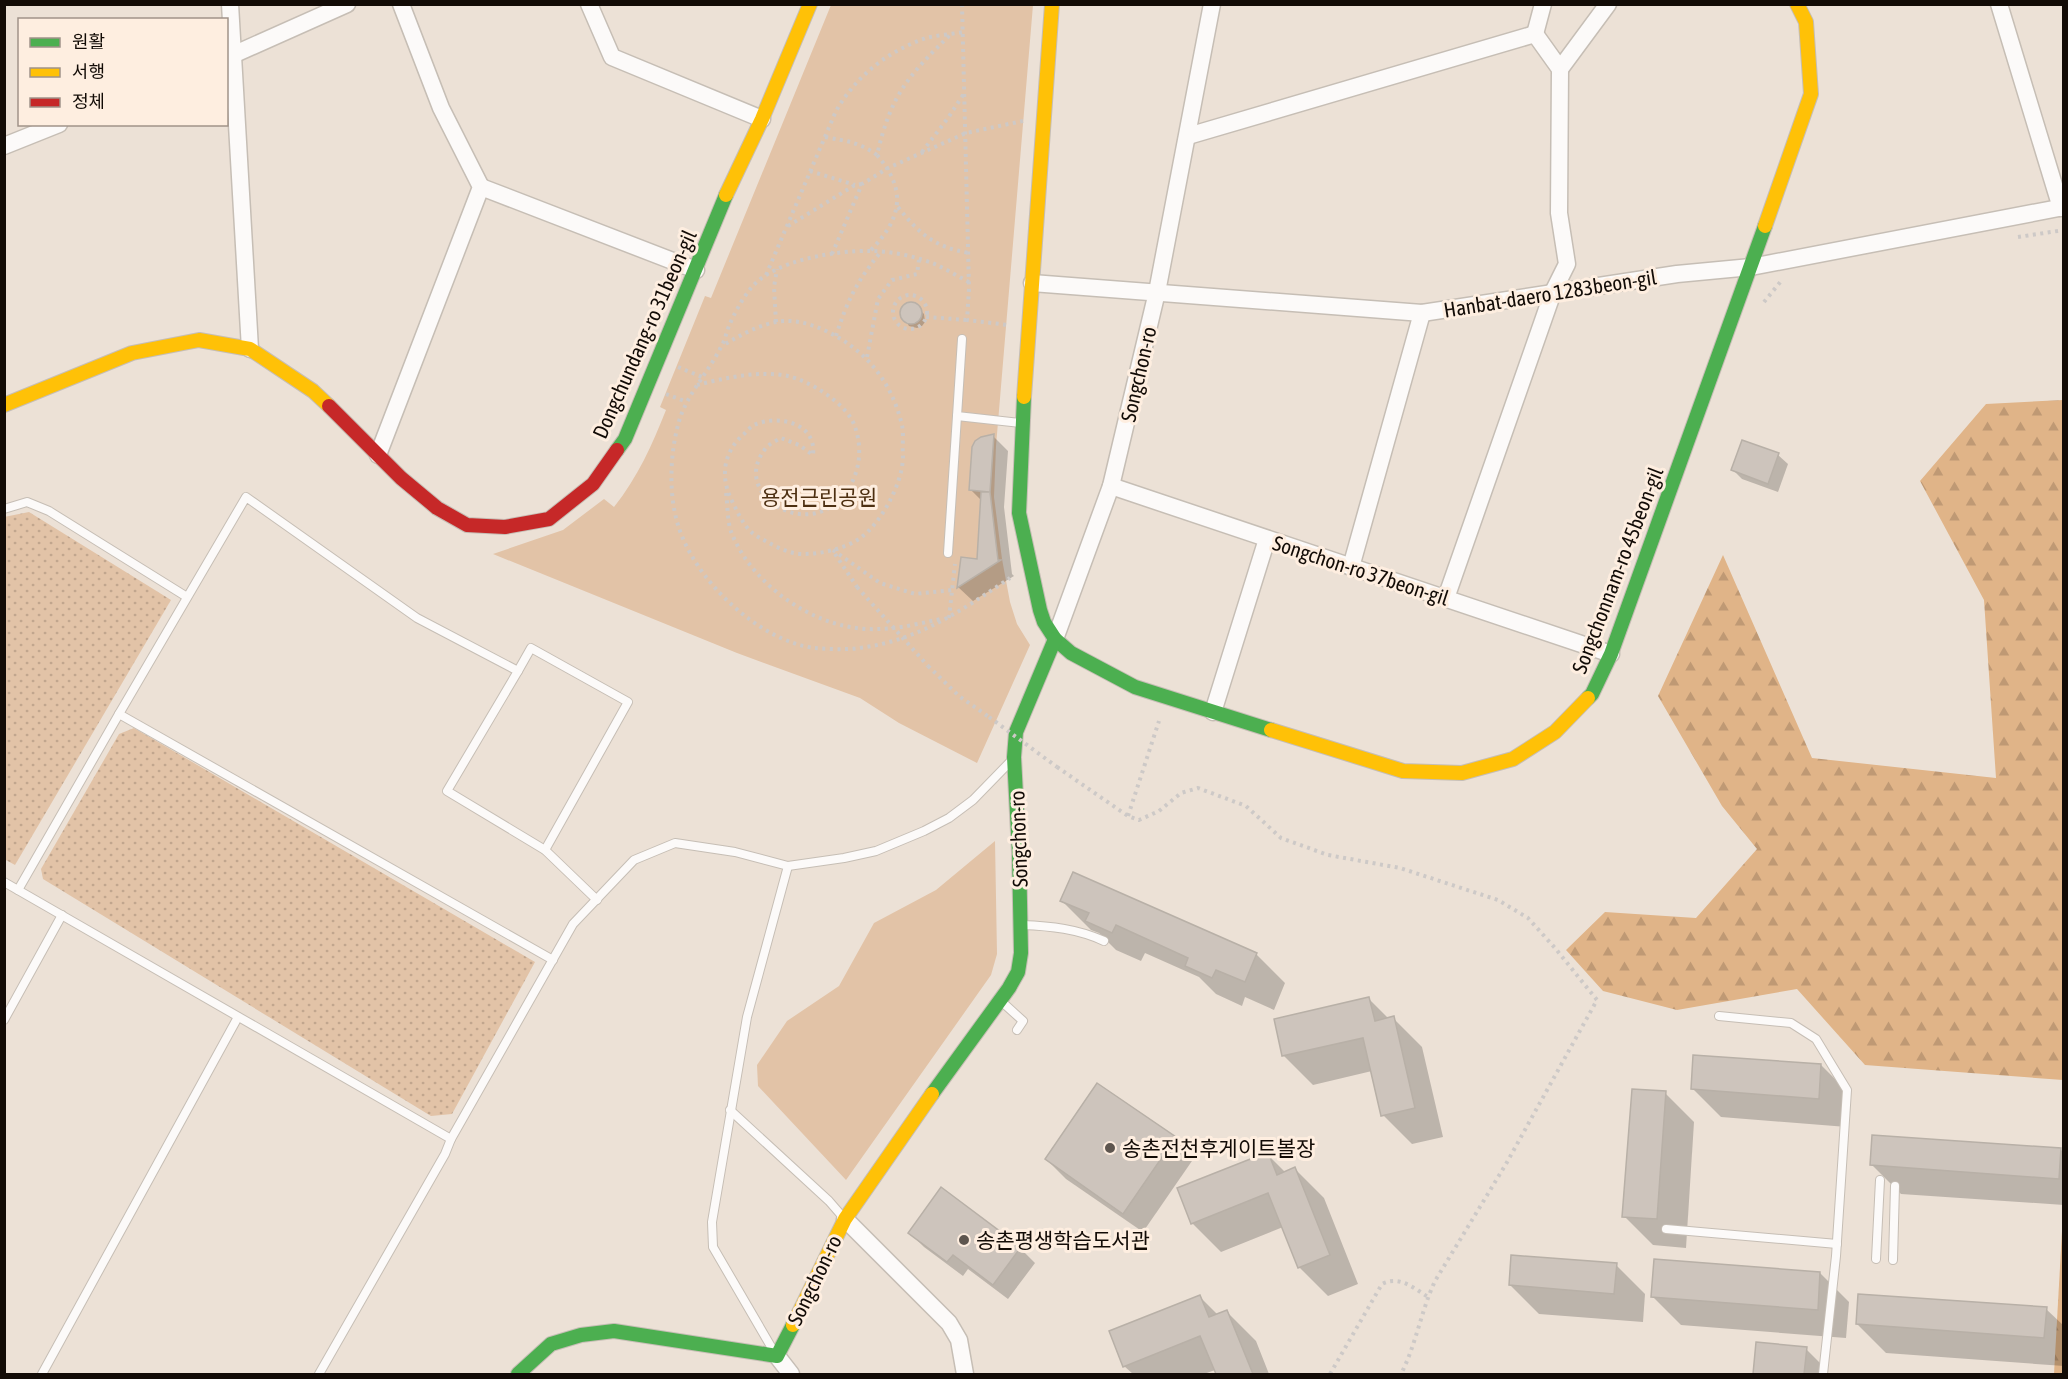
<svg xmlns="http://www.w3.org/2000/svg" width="2068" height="1379" font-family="'Asap Condensed','Noto Sans KR',sans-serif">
<defs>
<pattern id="grass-dots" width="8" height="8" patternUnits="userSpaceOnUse" patternTransform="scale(1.5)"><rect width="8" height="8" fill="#e2c3a7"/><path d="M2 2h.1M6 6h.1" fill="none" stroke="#c1a68e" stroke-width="1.8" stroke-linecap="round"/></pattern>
<pattern id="forest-firs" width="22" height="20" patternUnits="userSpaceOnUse" patternTransform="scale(1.5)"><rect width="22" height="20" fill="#e0b488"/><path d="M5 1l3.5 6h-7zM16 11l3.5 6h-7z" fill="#bf9974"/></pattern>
</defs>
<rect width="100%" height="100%" fill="#ece1d6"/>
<!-- grass -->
<g fill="url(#grass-dots)">
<polygon points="29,512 171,600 15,865 4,859 4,517"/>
<polygon points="134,728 535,962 452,1114 431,1116 43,879 41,869 119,734"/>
</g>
<!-- forest -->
<g fill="url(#forest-firs)">
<polygon points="2063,400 2063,1080 1865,1065 1797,989 1677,1010 1603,991 1566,950 1605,912 1696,918 1757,849 1722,806 1658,696 1723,555 1812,758 1996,778 1984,600 1920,481 1986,404"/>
<polygon points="2063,1213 2063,1374 2054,1374"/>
</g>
<!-- green -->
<g fill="#e2c3a7">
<path d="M831 5H1033L996 446 994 497 1002 559 1010 602 1017 624 1030 645 977 763 899 723 860 698 737 653 493 554 563 530 604 499 614 507C638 477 652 445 666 410L660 407 705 296 711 298Z"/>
<polygon points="995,841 997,954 991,975 846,1180 758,1086 757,1065 787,1021 839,986 874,923 936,890"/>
</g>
<!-- shadow -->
<g fill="#0003">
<polygon points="913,303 924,314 925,322 922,326 917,328 909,326 901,313 904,306"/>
<polygon points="993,436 1008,451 1004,507 1012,574 1014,576 973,601 958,587 963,559 979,560 982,501 971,490"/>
<polygon points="1778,455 1788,464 1778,492 1742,479 1733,470"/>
<polygon points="1062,901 1256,954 1285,983 1274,1010 1245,997 1242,1006 1216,994 1199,977 1145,953 1141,961 1116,950 1099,933 1091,930"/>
<polygon points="1369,999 1389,1019 1393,1018 1422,1047 1443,1137 1412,1144 1383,1115 1372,1071 1313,1085 1284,1056"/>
<polygon points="1821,1065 1850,1094 1847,1127 1721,1117 1692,1088"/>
<polygon points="1665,1093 1694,1122 1686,1248 1653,1245 1624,1216"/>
<polygon points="1175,1138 1194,1158 1143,1232 1066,1179 1046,1159"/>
<polygon points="2061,1150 2064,1153 2064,1205 1901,1194 1872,1165"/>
<polygon points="1267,1154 1286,1173 1295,1169 1324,1198 1358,1284 1328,1296 1299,1267 1283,1227 1221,1252 1192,1223"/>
<polygon points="941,1190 1020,1248 1035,1263 1008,1299 968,1269 963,1276 924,1247 910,1233"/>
<polygon points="1616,1265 1645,1294 1643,1322 1539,1314 1510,1285"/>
<polygon points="1820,1273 1849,1302 1846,1338 1681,1325 1653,1297"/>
<polygon points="1200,1297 1218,1315 1227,1312 1256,1341 1269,1374 1217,1374 1215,1370 1204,1374 1133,1374 1124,1366"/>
<polygon points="2046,1309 2064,1326 2064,1366 1886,1353 1857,1324"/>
<polygon points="1757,1344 1806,1349 1821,1364 1820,1374 1754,1374"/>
</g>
<!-- building -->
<g fill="#cdc4bc" stroke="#b8b0a7" stroke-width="1.5">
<circle cx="911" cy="313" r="11"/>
<polygon points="994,434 990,492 998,560 1001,560 957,588 961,557 977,559 981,492 989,492 969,490 972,447 975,441 981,437"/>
<polygon points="1742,440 1779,453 1768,484 1731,470"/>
<polygon points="1073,872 1257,953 1245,982 1216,970 1212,978 1185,966 1188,958 1116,925 1112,933 1085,921 1089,913 1060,901"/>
<polygon points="1369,997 1375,1021 1394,1016 1415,1108 1381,1116 1363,1038 1282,1056 1274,1019"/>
<polygon points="1693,1055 1821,1064 1819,1099 1691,1089"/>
<polygon points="1097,1083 1176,1137 1123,1214 1045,1159"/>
<polygon points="1632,1089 1666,1091 1657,1219 1622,1217"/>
<polygon points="1872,1135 2061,1148 2059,1179 1870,1165"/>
<polygon points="1268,1152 1277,1175 1295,1167 1330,1255 1298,1268 1268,1193 1191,1224 1177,1188"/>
<polygon points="941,1187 1021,1247 993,1285 953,1255 947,1262 908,1233"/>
<polygon points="1511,1255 1617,1263 1614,1294 1509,1285"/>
<polygon points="1654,1259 1820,1272 1818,1310 1651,1297"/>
<polygon points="1858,1294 2047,1307 2044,1338 1856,1324"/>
<polygon points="1200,1295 1209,1317 1227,1310 1253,1374 1216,1374 1200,1336 1123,1367 1109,1331"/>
<polygon points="1756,1342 1807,1347 1804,1374 1753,1374"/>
</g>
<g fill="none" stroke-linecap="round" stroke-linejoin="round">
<!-- lane casing -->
<g stroke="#c6beb5" stroke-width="10">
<g id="lane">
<polyline points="962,339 957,416 1021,423"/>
<polyline points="4,509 27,502 49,511 187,597"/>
<polyline points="948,553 957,416"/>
<polyline points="518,671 531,648 628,702 545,850"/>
<polyline points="119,714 553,960"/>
<polyline points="4,882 451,1139"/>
<polyline points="18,890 119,714 246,497 417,618 518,671 447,791 545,850 597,900"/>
<path d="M1022 925C1051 926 1078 929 1104 941"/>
<polyline points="1001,1001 1023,1021 1017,1030"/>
<polyline points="1719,1016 1791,1023 1816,1039 1847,1090 1836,1256 1823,1374"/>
<polyline points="4,1020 62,915"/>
<polyline points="730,1110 829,1201 842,1216"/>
<polyline points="1666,1229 1837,1244"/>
<polyline points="1876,1259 1880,1180"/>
<polyline points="1893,1260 1895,1186"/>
<polyline points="773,1350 713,1247 712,1222 747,1017 788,866"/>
<polyline points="42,1374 238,1017"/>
<polyline points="319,1374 445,1154 451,1139 573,924 634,860 675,843 735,852 788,866 844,858 876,851 924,831 949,818 973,800 1010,762"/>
</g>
</g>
<!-- street casing -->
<g stroke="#c6beb5" stroke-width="19">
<g id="street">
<polyline points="230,4 250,349"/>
<polyline points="589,4 612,57 762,119"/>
<polyline points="1999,4 2061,208"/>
<polyline points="1535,34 1543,4"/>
<polyline points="226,58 347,4"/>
<polyline points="1560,69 1608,4"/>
<polyline points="1188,136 1535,34"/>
<polyline points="4,146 59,124"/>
<polyline points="481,187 696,270"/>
<polyline points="1032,283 1422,313 1677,274 1751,267 2064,207"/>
<polyline points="378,455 481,187 441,108 401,4"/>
<polyline points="1111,486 1611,654"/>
<polyline points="1351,567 1422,313"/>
<polyline points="1446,598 1553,292 1567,264 1559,213 1560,69 1535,34"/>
<polyline points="1055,639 1111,486 1157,292 1212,4"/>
<polyline points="1213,712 1267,539"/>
<polyline points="845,1219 949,1323 959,1340 965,1374"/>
<polyline points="777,1356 791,1374"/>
</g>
</g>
<!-- fast casing -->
<g stroke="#c6beb5" stroke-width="16">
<g id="fast">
<polyline points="1024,397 1019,513 1040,610 1044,622 1055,639 1071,653 1135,687 1271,730"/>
<polyline points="617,450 625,439 726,195"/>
<polyline points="1588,698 1592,694 1611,654 1765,226"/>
<polyline points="932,1094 1009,988 1018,972 1021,953 1019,852 1014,757 1016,732 1055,639"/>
<polyline points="518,1374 551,1344 581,1335 614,1331 777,1356 793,1325"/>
</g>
</g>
<!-- slow casing -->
<g stroke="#c6beb5" stroke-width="16">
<g id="slow">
<polyline points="726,195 762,119 810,4"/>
<polyline points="1765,226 1811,94 1806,22 1797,4"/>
<polyline points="1024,397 1052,4"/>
<polyline points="4,405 132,353 199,340 250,349 313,391 329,406"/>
<polyline points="1271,730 1403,771 1462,773 1513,759 1555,732 1588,698"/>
<polyline points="793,1325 845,1219 932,1094"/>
</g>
</g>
<!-- jam casing -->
<g stroke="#c6beb5" stroke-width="16">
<polyline id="jam" points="329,406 401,478 437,508 467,525 505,527 549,519 593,484 617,450"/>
</g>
<!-- path -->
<g stroke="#cdc9c7" stroke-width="4" stroke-dasharray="3 4.5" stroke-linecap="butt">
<polyline points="962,4 969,289 967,320 1008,325"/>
<path d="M825 137C846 141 859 142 877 155"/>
<polyline points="922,152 948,118 965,92"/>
<polyline points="810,171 855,185"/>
<path d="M898 207C919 234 935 247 969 253"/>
<polyline points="788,226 855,185 862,184"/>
<polyline points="2018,237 2064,230"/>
<path d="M871 250C902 218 907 190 877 155 891 95 907 77 950 35"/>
<polyline points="832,254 862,184 888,168 966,133 1023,121"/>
<path d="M766 275 836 111C856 76 888 51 926 38 938 35 952 34 964 32"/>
<path d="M969 282C959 277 948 270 937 265 918 257 892 251 871 251 837 250 775 260 752 287 743 297 734 314 729 326 726 333 725 341 721 347 709 371 689 392 680 418 670 450 668 493 678 525 694 579 757 640 814 648 828 649 845 650 859 648 918 641 962 610 1010 578"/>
<circle cx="910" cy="312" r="17"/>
<polyline points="1764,302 1782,280"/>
<polyline points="926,317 967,320"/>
<polyline points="776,322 774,287 777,269"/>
<path d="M836 336C847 301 857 281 880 253"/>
<polyline points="867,357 878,299 892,280 917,274 919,260"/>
<polyline points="678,367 702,377"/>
<path d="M697 385C725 378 759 370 788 376 810 381 848 404 855 427 865 455 857 487 833 505 796 534 731 490 766 448 769 444 776 441 781 438L799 445 813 455C817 423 778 414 754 425 750 427 747 431 744 434 722 453 720 479 733 503 740 517 746 531 760 538 773 545 788 554 803 554 822 554 843 549 859 539 881 524 903 483 903 456 902 446 904 434 902 425 891 380 865 349 824 330 808 323 793 319 776 322 756 326 739 336 722 346"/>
<polyline points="666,394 687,402"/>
<path d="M726 493C728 506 727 523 732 534 754 588 820 632 878 629 899 629 921 623 941 619"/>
<polyline points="833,550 880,583 915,594 952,590"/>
<polyline points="835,554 857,587"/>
<polyline points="949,618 955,564"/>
<polyline points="928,666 959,696 989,717"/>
<path d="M1057 767 1128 816 1139 820 1159 811 1181 793 1198 788 1246 806 1281 838 1328 855 1400 868 1498 900 1528 918 1555 948 1597 1000 1506 1164 1435 1281C1421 1311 1416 1345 1401 1374"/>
<polyline points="1128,816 1159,721"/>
<path d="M1330 1374 1382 1284C1399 1275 1414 1288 1428 1297"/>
</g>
<!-- lane -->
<use href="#lane" stroke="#fcfaf9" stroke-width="8"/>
<!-- street -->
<use href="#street" stroke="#fcfaf9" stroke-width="16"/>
<!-- fast -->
<use href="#fast" stroke="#4caf50" stroke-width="14"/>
<!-- slow -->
<use href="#slow" stroke="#ffc107" stroke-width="14"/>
<!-- jam -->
<use href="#jam" stroke="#c62828" stroke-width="14"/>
<!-- path-bridge -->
<g stroke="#cdc9c7" stroke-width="4" stroke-dasharray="3 4.5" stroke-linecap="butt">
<polyline points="857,587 928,666"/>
<polyline points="989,717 1057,767"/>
</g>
</g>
<!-- markers -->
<g fill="#5e564f" stroke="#feeee0" stroke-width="2">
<circle cx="1110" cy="1148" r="6"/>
<circle cx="964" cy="1240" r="6"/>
</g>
<g text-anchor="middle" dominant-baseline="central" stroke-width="6" stroke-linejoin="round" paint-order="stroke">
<!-- street labels -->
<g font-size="21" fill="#120b06" stroke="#feeee0">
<text transform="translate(1550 293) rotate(-9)">Hanbat-daero 1283beon-gil</text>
<text transform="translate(644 334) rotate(-66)">Dongchundang-ro 31beon-gil</text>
<text transform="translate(1138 374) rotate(-77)">Songchon-ro</text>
<text transform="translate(1361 570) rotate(18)">Songchon-ro 37beon-gil</text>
<text transform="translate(1617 570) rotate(-69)">Songchonnam-ro 45beon-gil</text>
<text transform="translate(1018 839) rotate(-92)">Songchon-ro</text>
<text transform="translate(814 1280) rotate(-64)">Songchon-ro</text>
</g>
<!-- park labels -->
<g font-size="21" fill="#4d2f11" stroke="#feeee0">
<text x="819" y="497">용전근린공원</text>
</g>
<!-- poi labels -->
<g font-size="21" fill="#120b06" stroke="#feeee0" text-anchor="start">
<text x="1122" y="1148">송촌전천후게이트볼장</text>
<text x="976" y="1240">송촌평생학습도서관</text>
</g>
</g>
<!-- border -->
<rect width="2068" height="1379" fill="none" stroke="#120b06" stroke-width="12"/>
<!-- legend -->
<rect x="18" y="18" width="210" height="108" fill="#feeee0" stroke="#a09389" stroke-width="1.5"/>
<rect x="30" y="38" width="30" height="9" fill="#4caf50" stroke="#a09389" stroke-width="1.5"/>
<text x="72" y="48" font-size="18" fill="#120b06">원활</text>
<rect x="30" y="68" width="30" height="9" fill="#ffc107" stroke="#a09389" stroke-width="1.5"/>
<text x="72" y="78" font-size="18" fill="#120b06">서행</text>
<rect x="30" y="98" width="30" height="9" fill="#c62828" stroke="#a09389" stroke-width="1.5"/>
<text x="72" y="108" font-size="18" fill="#120b06">정체</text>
</svg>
